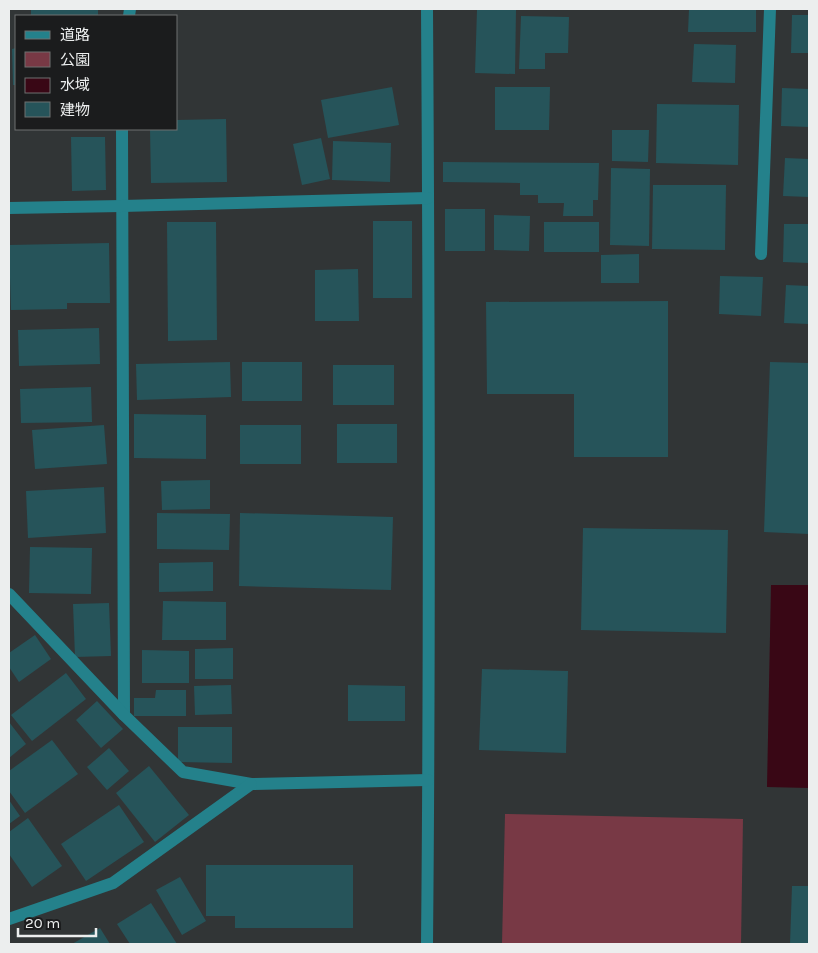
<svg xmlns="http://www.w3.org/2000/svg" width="818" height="953" font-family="Karla,'Noto Sans JP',sans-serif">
<rect width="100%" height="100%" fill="#313536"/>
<!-- green -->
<polygon fill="#783945" points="505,814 743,819 741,944 502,944"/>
<!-- water -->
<polygon fill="#390715" points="771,585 809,585 809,788 767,787"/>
<!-- building -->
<g fill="#26545a">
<rect x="31" y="9" width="67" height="7"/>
<polygon points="477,9 516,9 515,74 475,73"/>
<polygon points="689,9 756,9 756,32 688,32"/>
<polygon points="792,15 809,15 809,53 791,53"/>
<polygon points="521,16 569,17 568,53 545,53 545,69 519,69"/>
<polygon points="694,44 736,45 735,83 692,82"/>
<polygon points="16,48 16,85 13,85 12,49"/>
<polygon points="392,87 399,125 328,138 321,100"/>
<polygon points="495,87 550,87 549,130 495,130"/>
<polygon points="782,88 809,89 809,127 781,126"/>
<polygon points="657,104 739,105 738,165 656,163"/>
<polygon points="226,119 227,182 151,183 150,129 176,129 176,120"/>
<polygon points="612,130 649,130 648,162 612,161"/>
<polygon points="71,137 105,137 106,190 72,191"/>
<polygon points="321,138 330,179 302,185 293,144"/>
<polygon points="333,141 391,143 390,182 332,180"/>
<polygon points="785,158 809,159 809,197 783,196"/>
<polygon points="443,162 599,163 598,200 593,200 593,216 563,216 564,203 538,203 538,195 520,195 520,183 443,182"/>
<polygon points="611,168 650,169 649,246 610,245"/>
<polygon points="653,185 726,185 725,250 652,249"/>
<rect x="445" y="209" width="40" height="42"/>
<polygon points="494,215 530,216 529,251 494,250"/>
<rect x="373" y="221" width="39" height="77"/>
<polygon points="167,222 216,222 217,340 168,341"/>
<rect x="544" y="222" width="55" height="30"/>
<polygon points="784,224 809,224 809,263 783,262"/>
<polygon points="109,243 110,303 67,303 67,309 11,310 9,245"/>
<polygon points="639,254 639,283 601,283 601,255"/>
<polygon points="358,269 359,321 315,321 315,270"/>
<polygon points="720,276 763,277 761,316 719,314"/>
<polygon points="786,285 809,286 809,324 784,323"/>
<polygon points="668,301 668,457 574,457 574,394 487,394 486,302"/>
<polygon points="99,328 100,364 19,366 18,330"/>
<polygon points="230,362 231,397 137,400 136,364"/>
<rect x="242" y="362" width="60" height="39"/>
<polygon points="770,362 809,363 809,534 764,532"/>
<rect x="333" y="365" width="61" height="40"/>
<polygon points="91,387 92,422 21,423 20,389"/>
<polygon points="134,414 206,415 206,459 134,458"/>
<rect x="337" y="424" width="60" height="39"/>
<polygon points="104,425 107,464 35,469 32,430"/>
<rect x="240" y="425" width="61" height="39"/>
<polygon points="210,480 210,509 162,510 161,481"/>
<polygon points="104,487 106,533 28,538 26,491"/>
<polygon points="157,513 230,514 229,550 157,549"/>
<polygon points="240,513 393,517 391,590 239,586"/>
<polygon points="583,528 728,530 726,633 581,630"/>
<polygon points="30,547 92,548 91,594 29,593"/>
<polygon points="213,562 213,591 159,592 159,563"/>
<polygon points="163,601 226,602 226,640 162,640"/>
<polygon points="109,603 111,656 75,657 73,604"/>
<polygon points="35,635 51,659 19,682 9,667 9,653"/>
<polygon points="233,648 233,679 195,679 195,649"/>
<polygon points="142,650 189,651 189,683 142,683"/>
<polygon points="482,669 568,671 566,753 479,750"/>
<polygon points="66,673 86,699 32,741 11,715"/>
<polygon points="231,685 232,714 195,715 194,686"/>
<polygon points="348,685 405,686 405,721 348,721"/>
<polygon points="156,690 186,690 186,716 134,716 134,698 155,698"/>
<polygon points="97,701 123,729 101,748 76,720"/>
<polygon points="9,722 26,744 9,758"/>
<polygon points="178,727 232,727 232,763 178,762"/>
<polygon points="52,740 78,774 25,813 9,791 9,771"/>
<polygon points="109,748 129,771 107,790 87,767"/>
<polygon points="149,766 189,815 155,842 116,793"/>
<polygon points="9,800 20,816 9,824"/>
<polygon points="119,805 144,842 86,881 61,844"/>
<polygon points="28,818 62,866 32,887 9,854 9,832"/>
<polygon points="206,865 353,865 353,928 235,928 235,916 206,916"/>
<polygon points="180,877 206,921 182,935 156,890"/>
<polygon points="792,886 809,886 809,944 790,944"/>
<polygon points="151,903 177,944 130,944 117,924"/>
<polygon points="100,928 110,944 72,944"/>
</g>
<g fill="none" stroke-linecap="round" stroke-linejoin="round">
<!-- minor -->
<g stroke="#24818b" stroke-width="12">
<path d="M427 9C429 321 430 632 427 944"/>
<polyline points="129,16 130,9"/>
<polyline points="122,129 124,715"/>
<polyline points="9,208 122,206 428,198"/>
<polyline points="761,254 770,9"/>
<polyline points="9,594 124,715 183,772 251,784 428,780"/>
<polyline points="9,919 113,883 251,784"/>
</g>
</g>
<!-- border -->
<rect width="818" height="953" fill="none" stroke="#eceeee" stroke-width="20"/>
<!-- legend -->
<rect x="15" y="15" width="162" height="115" fill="#1b1c1d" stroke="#6f7071"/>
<rect x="25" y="31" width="25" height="8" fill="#24818b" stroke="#6f7071"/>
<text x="60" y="40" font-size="15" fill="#eceeee">道路</text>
<rect x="25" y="52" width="25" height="15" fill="#783945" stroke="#6f7071"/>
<text x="60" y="65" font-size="15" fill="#eceeee">公園</text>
<rect x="25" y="78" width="25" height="15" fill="#390715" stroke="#6f7071"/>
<text x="60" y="90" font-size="15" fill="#eceeee">水域</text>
<rect x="25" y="102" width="25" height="15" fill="#26545a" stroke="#6f7071"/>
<text x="60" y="115" font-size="15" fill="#eceeee">建物</text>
<!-- scale -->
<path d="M18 928v8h78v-8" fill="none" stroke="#eceeee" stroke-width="2.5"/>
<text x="25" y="928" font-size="15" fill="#eceeee" stroke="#1b1c1d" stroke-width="4" paint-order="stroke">20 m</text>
</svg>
